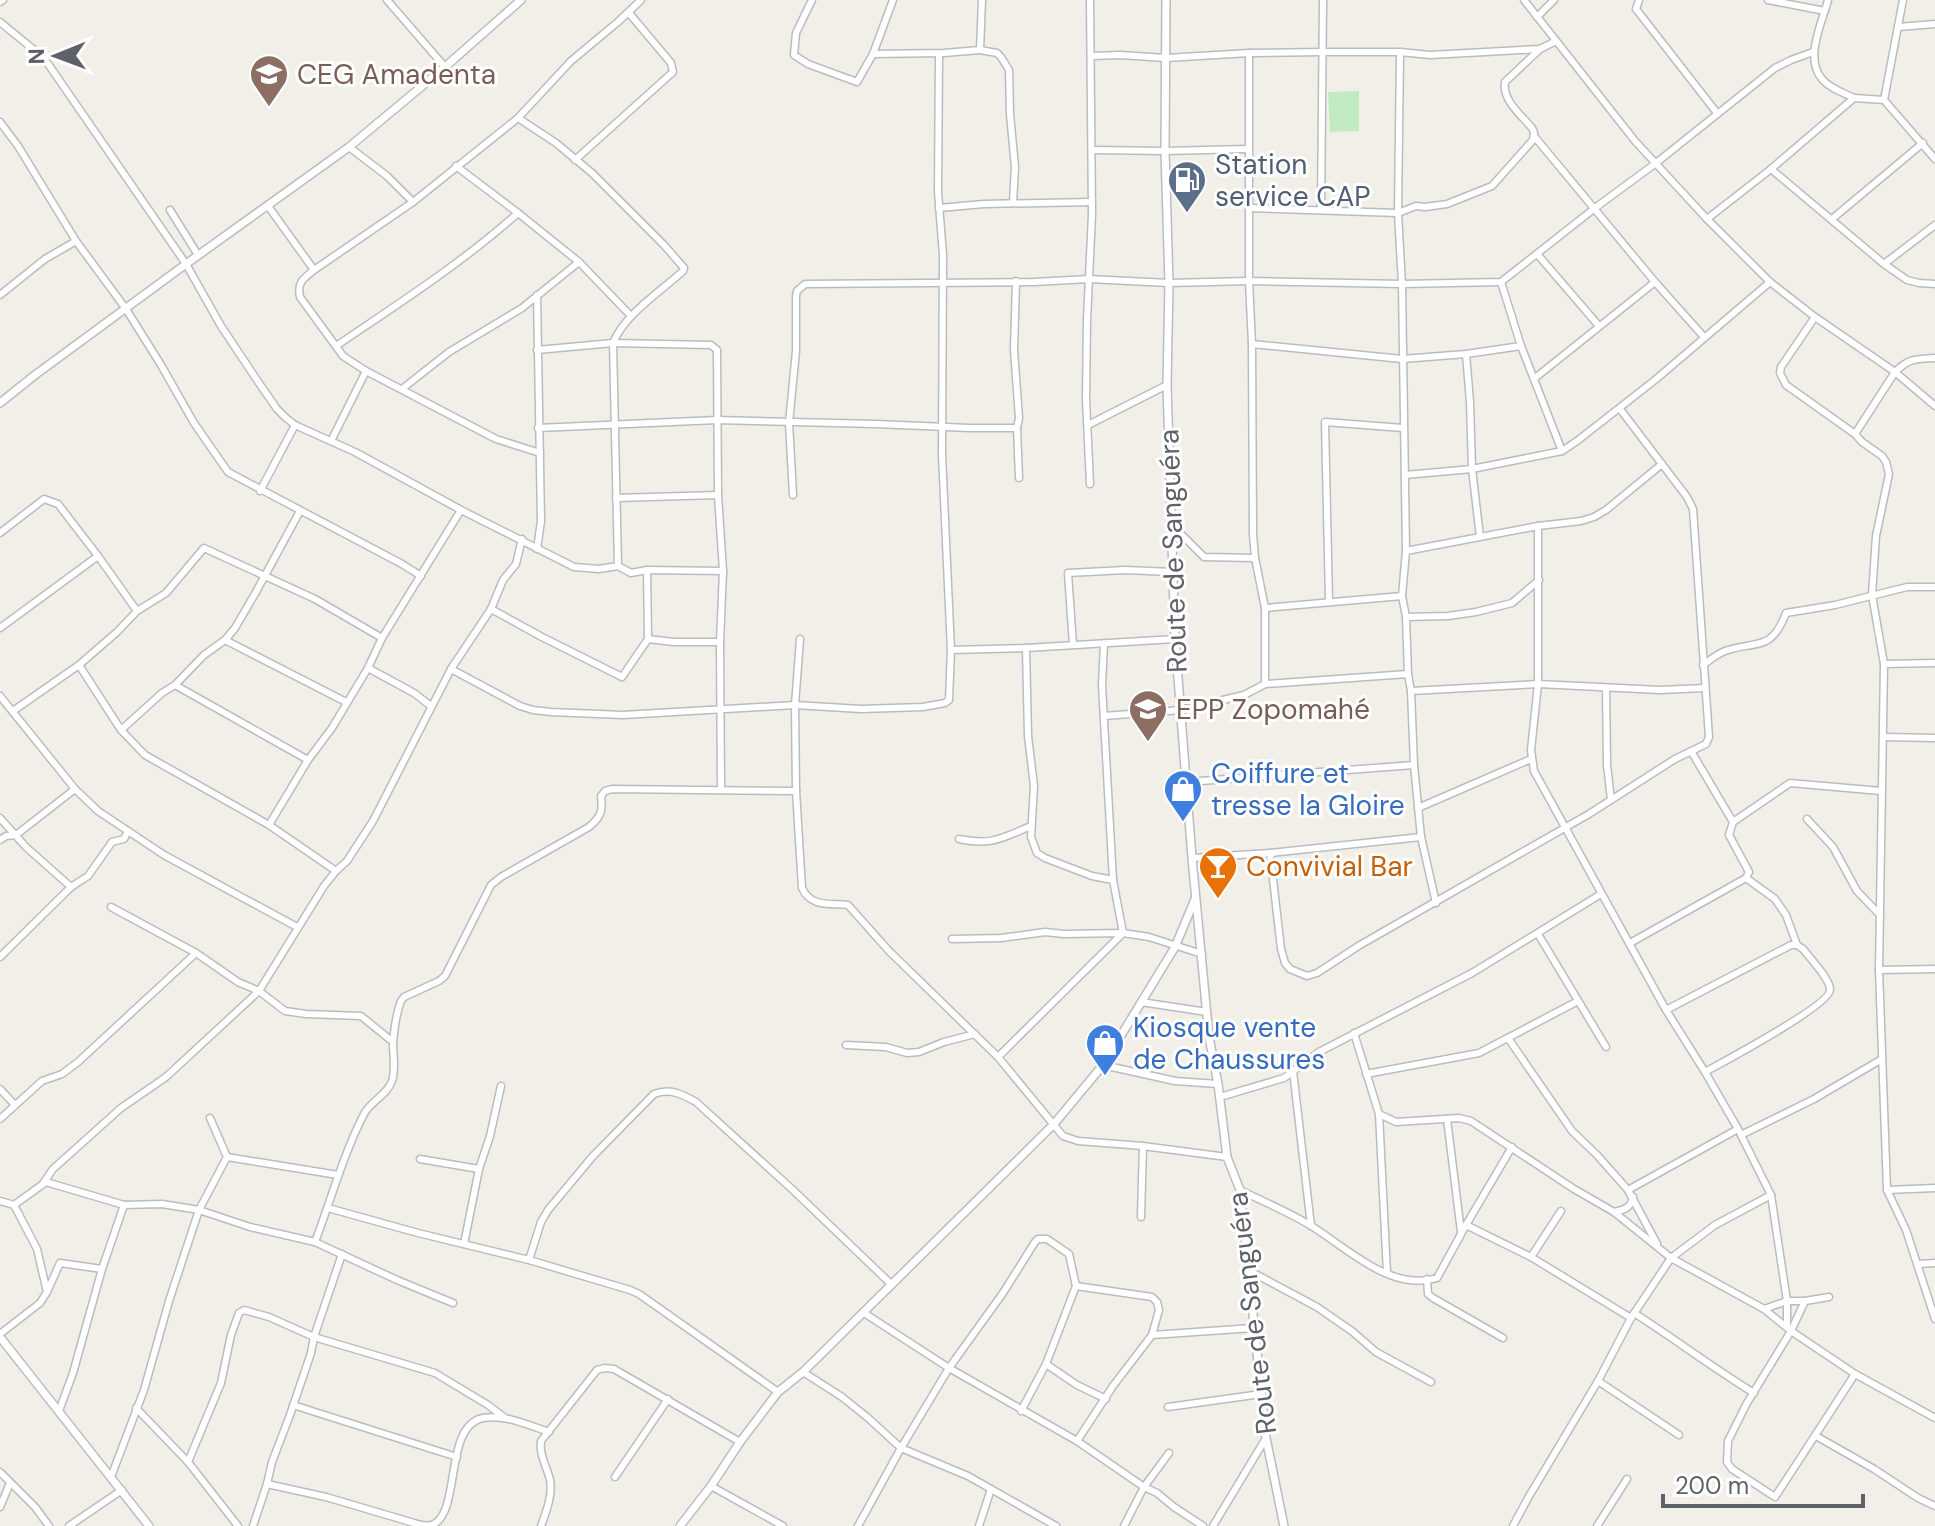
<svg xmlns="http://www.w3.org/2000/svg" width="1935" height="1526" font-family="'DM Sans',sans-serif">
<rect width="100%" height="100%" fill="#f1efe7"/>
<!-- green -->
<polygon fill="#c2eac2" points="1359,91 1359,131 1330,132 1328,92"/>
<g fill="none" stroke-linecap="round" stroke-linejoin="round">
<!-- minor casing -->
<g stroke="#b9bcc1" stroke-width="9">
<g id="minor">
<polyline points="387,0 445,67"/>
<polyline points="812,0 796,33 794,55 808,64 857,82 873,54 893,0"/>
<polyline points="1090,0 1092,214 1087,320 1086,399 1090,484"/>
<polyline points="1524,0 1635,141 1707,219 1770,282 1815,317 1895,372 1935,406"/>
<polyline points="1639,0 1636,9 1717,113"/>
<polyline points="1768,0 1825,11"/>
<path d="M1828 0C1822 23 1804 58 1822 79 1829 88 1844 93 1854 98"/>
<polyline points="0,2 3,0"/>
<polyline points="1537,17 1554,0"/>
<polyline points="0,22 44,58 186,264 221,326 261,386 277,409 286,418 295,425 355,452 461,510 574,567 599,569 618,566 631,573 647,570 723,571"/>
<polyline points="1898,27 1935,24"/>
<polyline points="980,50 982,0"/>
<polyline points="1400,52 1398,213 1402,284 1406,551 1402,596 1406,617 1408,674 1411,691 1414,765 1421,837 1436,903"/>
<polyline points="1249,53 1249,281 1252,344 1253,534 1255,558 1265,608 1265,684"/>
<polyline points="873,54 944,53 980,50 997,53 1001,57 1009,70 1010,114 1015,167 1013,203"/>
<polyline points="1091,56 1120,55 1166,58 1249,53 1323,52 1400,52 1430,55 1540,49 1556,41"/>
<polyline points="1884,100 1903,0"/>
<path d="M518 118 556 143 592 173 664 245 684 268 683 271C660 292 625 314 613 343L618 566"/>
<polyline points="0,122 18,146 76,241 126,309 161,365 194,423 228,472 402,564 421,576"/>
<polyline points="1534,136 1655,282 1704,337"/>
<polyline points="349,147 387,176 413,202"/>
<polyline points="1092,150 1165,151 1248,149"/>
<polyline points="575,160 673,72 671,63 629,13"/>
<polyline points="456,166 518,213 579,262 631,316"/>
<polyline points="1771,169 1884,264 1907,280 1919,283 1935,284"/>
<path d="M268 206 314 270C303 279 297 282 300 297L343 356 366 371 496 439 540 453"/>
<polyline points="939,208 984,204 1092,202"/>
<path d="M1249 208 1398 213 1416 206 1425 207 1447 204 1492 186 1533 140 1534 132 1532 128C1521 115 1502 100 1505 82L1540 49"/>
<polyline points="1321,209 1323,0"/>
<polyline points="170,210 198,255"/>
<polyline points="1707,219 1771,169 1854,98 1884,100 1935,159"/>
<polyline points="1832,219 1923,143"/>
<polyline points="1538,255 1599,326"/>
<polyline points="1884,264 1935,225"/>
<polyline points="314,270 413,202 518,118 571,61 619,21 641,0"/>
<polyline points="1016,281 1014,350 1019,418 1017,428 1019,478"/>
<polyline points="1501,282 1521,346 1562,451"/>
<polyline points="0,295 45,259 76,241"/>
<polyline points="537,295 541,521 537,549"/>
<polyline points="1815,317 1781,367 1780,373 1786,385 1855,434"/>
<polyline points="1252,344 1402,359 1466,354 1521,346"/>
<path d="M336 346C398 304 462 263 518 213"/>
<polyline points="537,350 613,343 711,345 717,350 718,495 723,571 720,642 721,790"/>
<polyline points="1466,354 1470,402 1472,469 1480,537"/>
<path d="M1935 358C1916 359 1909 358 1895 372L1855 434 1862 442 1882 456 1886 462 1889 474 1876 536 1872 595 1884 664 1879 970 1887 1190 1906 1230 1935 1319"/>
<polyline points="1535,378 1655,282"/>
<polyline points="402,389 449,352 522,308 579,262"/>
<polyline points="1088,425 1167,385"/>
<polyline points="538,428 717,420 876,424 969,428 1017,428"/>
<polyline points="331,441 366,371"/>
<polyline points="1405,475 1472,469 1562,451 1577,441 1655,380 1770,282"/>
<polyline points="260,491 295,425"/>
<polyline points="793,495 789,423 796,351 796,296 797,291 805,284 1034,282 1089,279 1169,283 1249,281 1402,284 1501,282 1595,208 1656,163 1775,68 1791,60 1813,52"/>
<polyline points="616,498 718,495"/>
<polyline points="1172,525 1204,557 1255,558"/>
<polyline points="1538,526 1538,684 1531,750 1534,771 1666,1010 1705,1072 1738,1129 1771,1195 1787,1301 1787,1327"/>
<polyline points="0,533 44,499 58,504 98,556 137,611"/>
<polyline points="1406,551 1538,526 1581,521 1594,517 1606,510 1662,464"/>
<polyline points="1329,601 1325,422 1403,428"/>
<polyline points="1265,608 1402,596"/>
<polyline points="491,609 542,637 622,677 648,639 647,570"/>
<polyline points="1406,617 1448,616 1476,612 1512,603 1539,580"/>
<polyline points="0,628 98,556"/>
<polyline points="648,639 674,642 720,642"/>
<path d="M800 639 795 705 796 791 802 888C811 908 831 903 848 905L889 951 998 1057 1063 1136 1078 1141 1143 1146 1227 1157"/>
<polyline points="225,640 346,702"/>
<polyline points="1073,645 1068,573 1125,570 1173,572"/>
<polyline points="1026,648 1028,736 1034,786 1031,837 1037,853 1045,858 1092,876 1113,880"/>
<polyline points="951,650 1026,648 1175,639"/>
<polyline points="1884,664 1935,663"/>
<polyline points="79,665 121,730 145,755 269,825 336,871"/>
<path d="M1703 665C1710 660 1717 654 1725 651 1756 640 1771 653 1786 613L1835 605 1907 587H1935"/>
<polyline points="368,668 414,693 431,706"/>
<polyline points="451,669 520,706 533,710 551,712 623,715 795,705 861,709 923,707 945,703 949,700 951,650 942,455 943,255 938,192 939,54"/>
<polyline points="175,685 308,760"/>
<polyline points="1606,688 1607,765 1611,800"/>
<polyline points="1411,691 1538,684 1660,690 1705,688"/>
<polyline points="0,696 75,789 98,811 164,855 297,927"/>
<polyline points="13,711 79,665 117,632 137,611 166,593 204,548 315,599 382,638"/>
<polyline points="1104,716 1181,710 1244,695 1265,684 1408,674"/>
<polyline points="121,730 162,693 175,685 204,655 225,640 235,628 256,592 300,511"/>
<polyline points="1884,737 1935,738"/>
<polyline points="1691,751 1733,822"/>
<polyline points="1187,782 1414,765"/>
<polyline points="1418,808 1531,759"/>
<polyline points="0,818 26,847 71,887 88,876 112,842 124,839 128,831"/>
<polyline points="1807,819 1833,847 1857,891 1880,915"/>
<polyline points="269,825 308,760 332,728 368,668 382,638 461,510"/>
<path d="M959 839C991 846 1002 838 1031 826"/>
<polyline points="0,840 6,836 16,835 75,789"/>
<polyline points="1270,853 1281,949 1285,963 1290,969 1307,976 1317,973 1360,945 1589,814 1675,759 1706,744 1709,737 1693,509 1687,497 1620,409"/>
<polyline points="1192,858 1270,853 1421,837"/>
<polyline points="1746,878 1775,899 1786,915 1797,945"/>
<polyline points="111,907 196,953 238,982 259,991 285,1011 306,1014 361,1016 393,1042"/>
<polyline points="1538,934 1606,1047"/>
<polyline points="952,939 1001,938 1045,932 1064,934 1123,933 1149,937 1202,954"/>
<polyline points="1630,943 1746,878 1749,872 1729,835 1733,822 1790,783 1881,791"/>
<polyline points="0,957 71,887"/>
<polyline points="1879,970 1935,969"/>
<polyline points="1141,1002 1207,1012"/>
<path d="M1666 1010 1791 945H1797L1803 949C1809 957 1831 980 1830 990 1830 1005 1723 1062 1705 1072"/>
<polyline points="1354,1033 1379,1114 1387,1273"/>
<polyline points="1508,1038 1572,1131 1597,1155 1628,1190 1657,1244"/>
<polyline points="846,1045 886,1047 907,1053 919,1052 944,1042 975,1034"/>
<polyline points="998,1057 1123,933 1113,880 1102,685 1104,644"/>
<polyline points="1103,1065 1175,1081 1218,1084"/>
<polyline points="1293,1071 1311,1226"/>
<polyline points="1366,1074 1479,1053 1578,1001"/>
<polyline points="0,1089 15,1105"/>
<polyline points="1220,1097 1284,1078 1319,1052 1472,973 1601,894"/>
<polyline points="1379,1114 1396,1122 1459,1118 1471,1121 1574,1189 1614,1212 1671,1258 1764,1309 1791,1331 1855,1374 1935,1418"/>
<polyline points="0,1119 42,1081 62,1074 78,1062 196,953"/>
<polyline points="1447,1119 1461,1232"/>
<polyline points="1741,1135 1814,1099 1882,1059"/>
<polyline points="227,1157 338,1175"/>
<polyline points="420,1159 479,1169 490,1136 501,1086"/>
<polyline points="42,1185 53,1169 121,1108 166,1077 259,991 324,886 336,871 347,861 373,821 451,669 491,609 503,580 516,564 522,539"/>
<path d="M1240 1190C1264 1202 1291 1213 1313 1227 1349 1250 1392 1292 1437 1278L1466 1225 1512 1147"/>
<polyline points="1628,1190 1738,1129"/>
<polyline points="1887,1190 1935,1188"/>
<polyline points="0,1201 14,1205"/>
<polyline points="328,1208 418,1233 529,1260 630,1290 639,1294 778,1392"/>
<path d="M1614 1212C1624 1210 1631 1208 1633 1197"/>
<polyline points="1141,1217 1143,1146"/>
<polyline points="1466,1225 1531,1257 1631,1318"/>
<path d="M315 1242C331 1200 343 1155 364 1114 371 1101 387 1095 392 1081 396 1069 393 1056 393 1044 394 1030 396 1014 401 1001L404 997 439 981 445 976 491 885 501 877 589 827C601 817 603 811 601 796L605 791 612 789 796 791"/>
<polyline points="464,1244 479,1169"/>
<polyline points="1531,1257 1561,1211"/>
<path d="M529 1260 541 1222 548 1210 593 1156 654 1094C670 1088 682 1094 696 1102L793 1190 892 1285"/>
<polyline points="1918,1264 1935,1263"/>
<polyline points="1248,1270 1317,1307 1353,1332 1376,1352 1431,1382"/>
<polyline points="1427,1279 1428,1294 1433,1298 1503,1338"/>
<polyline points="47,1292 60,1263 102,1269 124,1205 162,1204 199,1210 250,1227 315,1242 397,1280 453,1303"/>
<polyline points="1805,1301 1791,1331 1747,1403 1728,1441 1727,1462 1732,1469 1775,1497 1855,1374"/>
<polyline points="1764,1309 1787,1301 1805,1301 1829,1297"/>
<polyline points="864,1313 949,1368 1077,1441 1144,1487 1157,1493 1174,1507 1203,1526"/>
<path d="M1634 1313C1675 1339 1713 1368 1754 1393"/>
<polyline points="0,1334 40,1303 47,1292 37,1249 14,1205 46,1182 124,1205"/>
<polyline points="1152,1335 1253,1328"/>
<polyline points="1046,1364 1077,1385 1106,1399"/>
<polyline points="803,1372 842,1397 867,1417 901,1448 968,1476 1056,1526"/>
<polyline points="1598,1381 1679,1435"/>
<polyline points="293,1405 457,1457"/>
<polyline points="1168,1407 1261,1394"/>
<polyline points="136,1408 188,1462 238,1526"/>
<polyline points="59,1411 73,1373 102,1269"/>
<polyline points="1021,1411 1046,1364 1076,1286"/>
<polyline points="1816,1436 1874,1469 1918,1498 1935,1506"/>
<polyline points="188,1462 221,1383 231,1335 239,1313 244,1310 269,1317 314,1337 435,1373 488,1405 505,1418"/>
<polyline points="0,1472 35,1507 49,1526"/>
<polyline points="111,1477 144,1390 169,1301 199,1210 227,1157 210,1118"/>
<polyline points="615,1477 668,1399"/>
<path d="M267 1484 326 1497 414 1523C419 1525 426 1526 432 1525 462 1513 443 1426 483 1418 505 1414 528 1425 549 1432"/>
<polyline points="711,1486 783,1526"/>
<polyline points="0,1507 10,1483"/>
<polyline points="69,1526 122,1490"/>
<polyline points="253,1526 267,1484 272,1462 290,1415 311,1353 314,1337 342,1254"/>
<path d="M541 1526C546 1512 553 1495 550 1480 547 1467 539 1455 541 1441L597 1370 605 1368 614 1369 740 1442"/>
<polyline points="858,1526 901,1448 949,1368 1003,1293 1035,1242 1038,1239 1047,1239 1069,1254 1076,1286 1152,1297 1157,1302 1159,1310 1152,1335 1113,1386 1077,1441"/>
<polyline points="979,1526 991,1489"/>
<polyline points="1124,1526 1144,1487 1169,1453"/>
<polyline points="1213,1526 1266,1438"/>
<polyline points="1513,1526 1528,1498 1598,1381 1631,1318 1671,1258 1715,1225 1771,1195"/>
<polyline points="1597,1526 1627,1479"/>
</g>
</g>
<!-- tertiary casing -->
<g stroke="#b9bcc1" stroke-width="10">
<g id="tertiary">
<polyline points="1166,0 1165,151 1169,283 1167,385 1175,639 1192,858 1209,1037 1218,1084 1227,1157 1240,1190 1266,1438 1284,1526"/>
<polyline points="0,403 35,375 186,264 349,147 445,67 521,0"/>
<polyline points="0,1337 149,1526"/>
<polyline points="680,1526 711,1486 740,1442 778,1392 803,1372 1054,1124 1103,1065 1175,947 1195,899"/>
</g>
</g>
<!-- minor -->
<use href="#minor" stroke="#fff" stroke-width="6"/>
<!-- tertiary -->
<use href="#tertiary" stroke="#fff" stroke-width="7"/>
</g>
<!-- icons -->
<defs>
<g id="school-pin" transform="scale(2)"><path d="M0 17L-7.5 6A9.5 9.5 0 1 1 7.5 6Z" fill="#8d6e63" stroke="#fff"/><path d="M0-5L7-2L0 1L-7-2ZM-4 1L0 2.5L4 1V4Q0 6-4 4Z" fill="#fff"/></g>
<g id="fuel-pin" transform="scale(2)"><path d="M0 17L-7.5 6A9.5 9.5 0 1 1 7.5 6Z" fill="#5c6f8a" stroke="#fff"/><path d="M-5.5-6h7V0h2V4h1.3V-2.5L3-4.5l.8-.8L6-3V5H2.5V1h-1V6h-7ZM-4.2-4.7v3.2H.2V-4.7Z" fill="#fff"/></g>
<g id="shop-pin" transform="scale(2)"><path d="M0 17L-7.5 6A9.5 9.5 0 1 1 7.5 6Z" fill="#3f7fe0" stroke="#fff"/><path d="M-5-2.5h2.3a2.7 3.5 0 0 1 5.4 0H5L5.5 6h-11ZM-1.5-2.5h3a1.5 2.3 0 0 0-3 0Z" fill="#fff"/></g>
<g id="bar-pin" transform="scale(2)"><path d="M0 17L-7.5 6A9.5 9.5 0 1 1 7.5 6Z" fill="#e8710a" stroke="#fff"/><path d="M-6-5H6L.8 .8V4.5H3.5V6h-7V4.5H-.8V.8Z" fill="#fff"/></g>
</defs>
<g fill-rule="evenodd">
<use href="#school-pin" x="269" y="74"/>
<use href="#fuel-pin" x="1187" y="180"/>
<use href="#school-pin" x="1148" y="709"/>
<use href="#shop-pin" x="1183" y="789"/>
<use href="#bar-pin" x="1218" y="866"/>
<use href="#shop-pin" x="1105" y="1043"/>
</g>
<g text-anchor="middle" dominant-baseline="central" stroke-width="6" stroke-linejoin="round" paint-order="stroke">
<!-- education labels -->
<g font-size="28" fill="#785e54" stroke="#fff" text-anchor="start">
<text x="297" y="74">CEG Amadenta</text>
<text x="1176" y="709">EPP Zopomahé</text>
</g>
<!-- service labels -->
<g font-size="28" fill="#4e5e75" stroke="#fff" text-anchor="start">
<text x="1215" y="164">Station<tspan x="1215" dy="32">service CAP</tspan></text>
</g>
<!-- street labels -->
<g font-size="28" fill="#5e6268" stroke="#fff">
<text transform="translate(1173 551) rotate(-92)">Route de Sanguéra</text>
<text transform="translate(1252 1313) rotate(-97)">Route de Sanguéra</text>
</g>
<!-- shop labels -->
<g font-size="28" fill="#366cbe" stroke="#fff" text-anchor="start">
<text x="1211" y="773">Coiffure et<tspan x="1211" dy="32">tresse la Gloire</tspan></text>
<text x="1133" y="1027">Kiosque vente<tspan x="1133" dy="32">de Chaussures</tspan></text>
</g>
<!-- food labels -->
<g font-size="28" fill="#c56008" stroke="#fff" text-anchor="start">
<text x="1246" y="866">Convivial Bar</text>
</g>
</g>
<!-- north arrow -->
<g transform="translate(56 56) rotate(269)" stroke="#ffffff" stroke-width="6" paint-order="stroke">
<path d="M0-6L14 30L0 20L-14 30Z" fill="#5e6268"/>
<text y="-12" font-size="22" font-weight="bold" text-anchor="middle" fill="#5e6268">N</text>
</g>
<!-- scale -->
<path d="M1663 1494v12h200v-12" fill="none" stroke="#5e6268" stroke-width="4"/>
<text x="1675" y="1494" font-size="24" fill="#5e6268" stroke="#ffffff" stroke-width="6" paint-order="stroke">200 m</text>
</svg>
